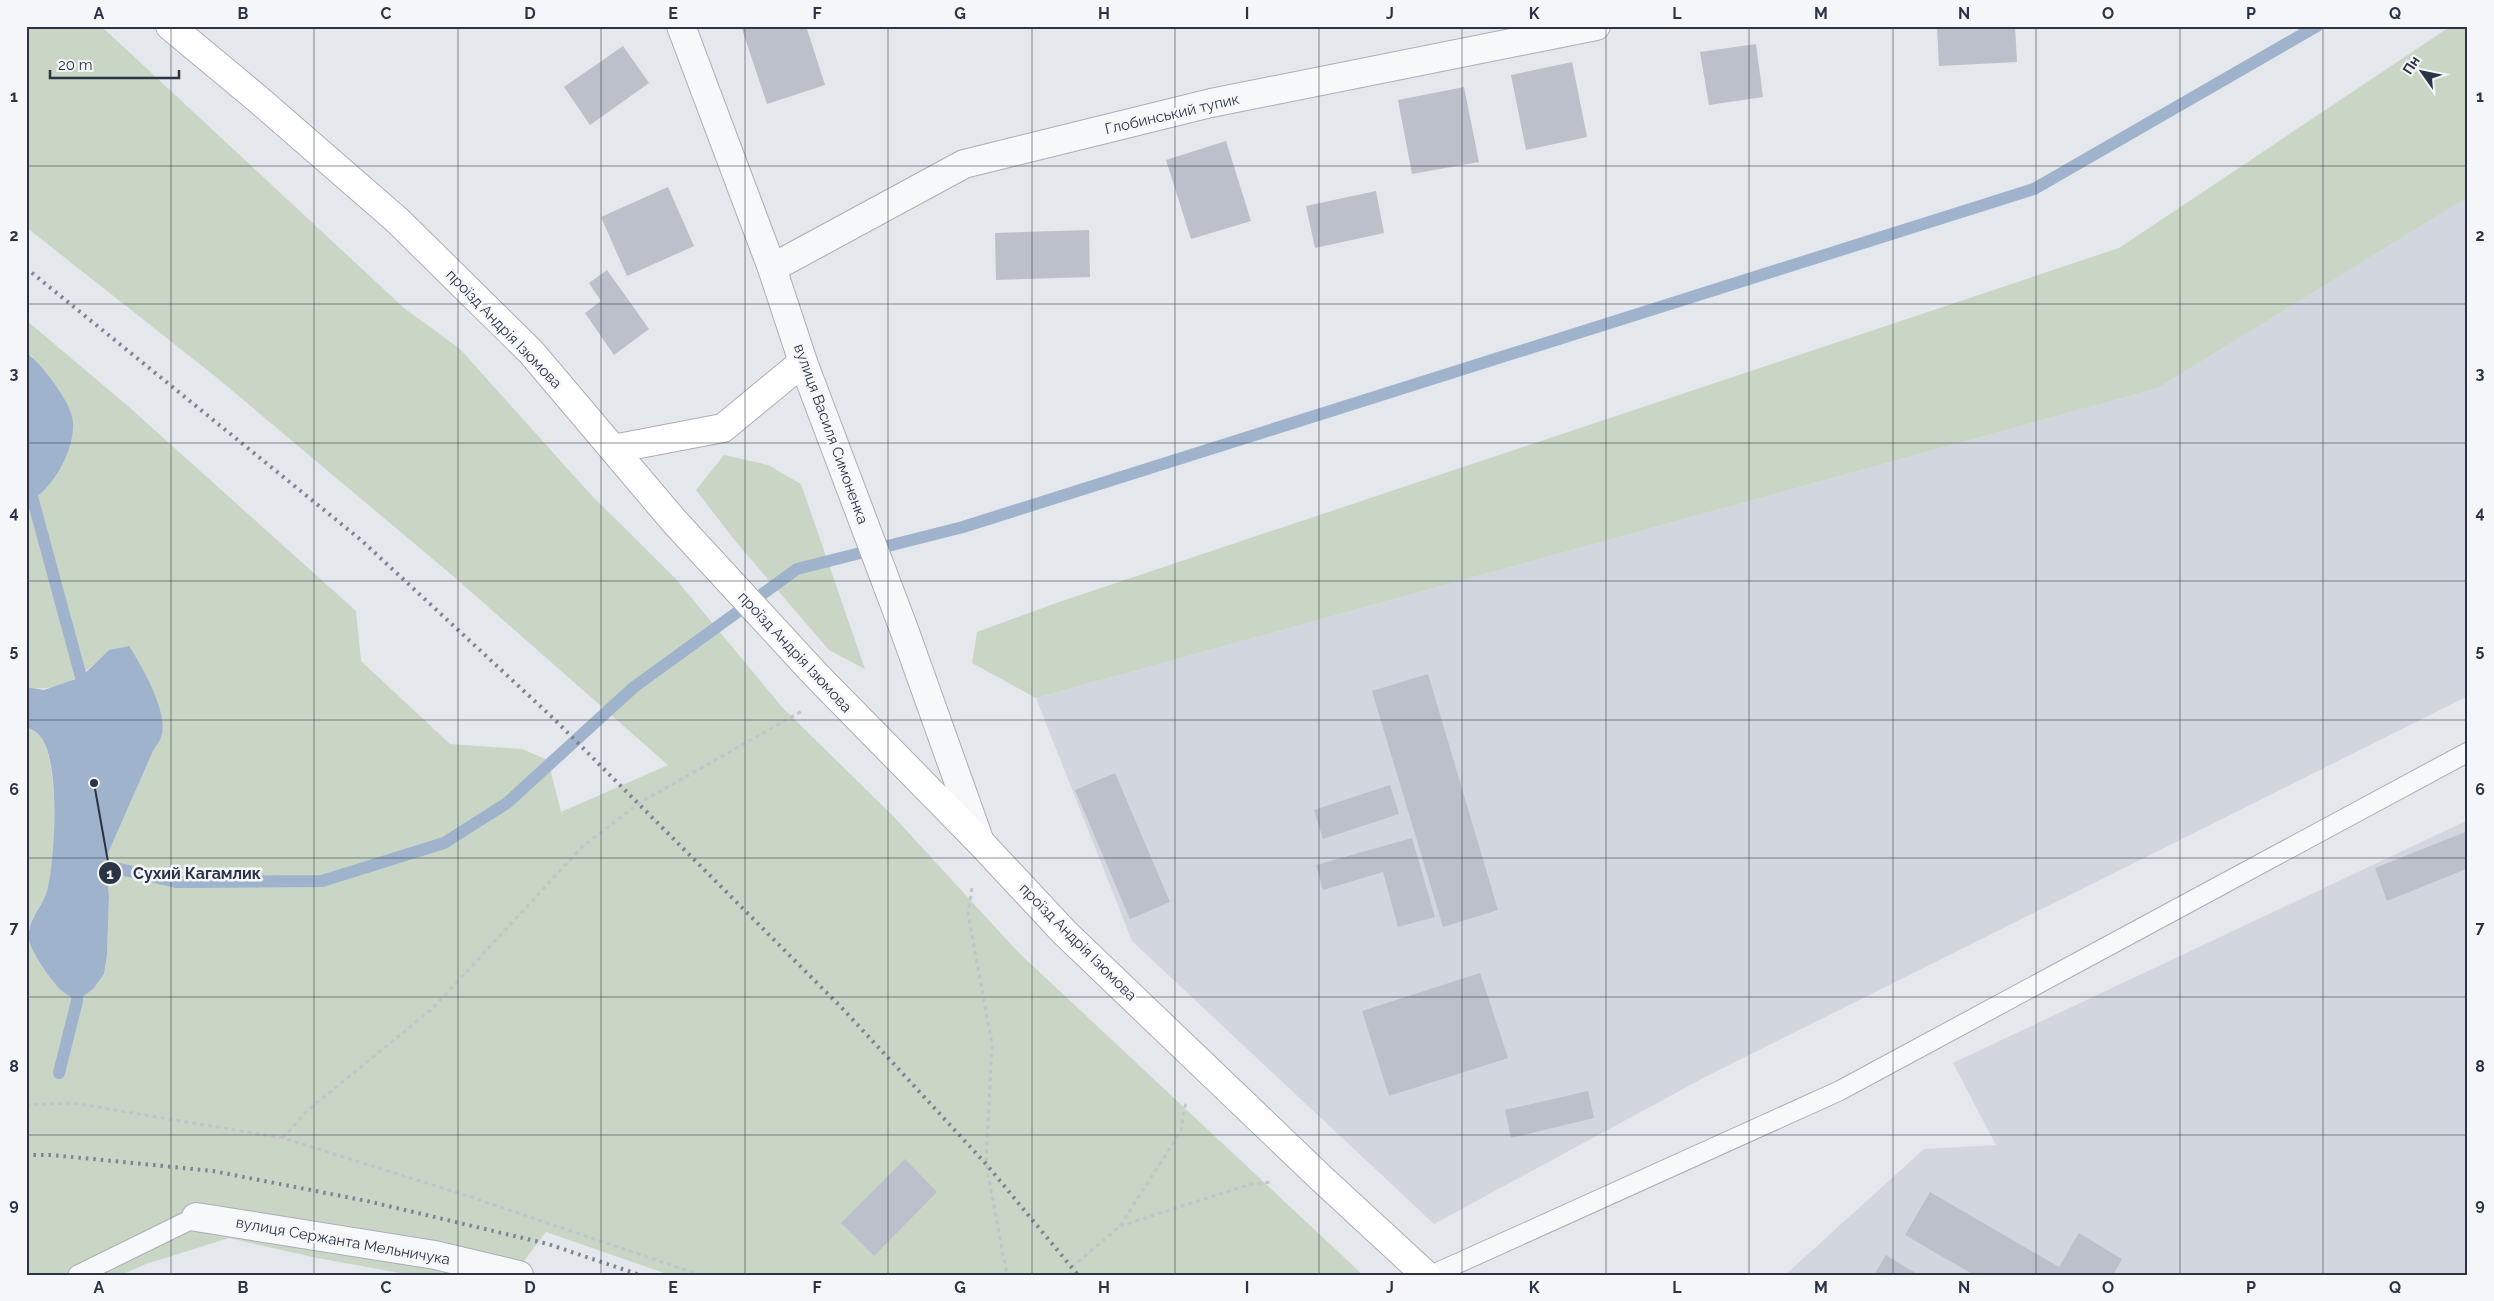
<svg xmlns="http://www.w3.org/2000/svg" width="2494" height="1301" font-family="Raleway,sans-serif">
<rect width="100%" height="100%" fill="#e4e7ec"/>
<!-- built -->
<g fill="#d2d6de">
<polygon points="2468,197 2468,696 1707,1076 1434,1224 1132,941 1036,698 2158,388"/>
<polygon points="2468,820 2468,1275 1785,1275 1924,1149 1996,1145 1953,1063"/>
</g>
<!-- green -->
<g fill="#c9d6c5">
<path d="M26 26H101L404 308 460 349 592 496 675 578 782 707 895 818 1018 952 1363 1275H670L546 1232 513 1275H411L317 1258 229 1238 146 1264 121 1275H26V727C30 729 36 731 39 735 60 757 56 860 48 889 43 907 24 922 30 942 35 959 49 977 61 990L104 974 107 955 109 897 106 858 153 751 162 735 109 650C84 674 62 694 26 687V503L33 500V357L26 352V320L129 407 356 611 361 661 450 744 522 749 548 760 561 812 668 765 453 576 216 377 26 227Z"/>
<polygon points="2451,26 2468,26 2468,197 2158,388 1036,698 972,663 977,632 1059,602 2119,248"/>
<polygon points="724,455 768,465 801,484 865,669 829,650 736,542 696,490"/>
</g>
<!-- water -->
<g fill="#9fb4cc">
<path d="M26 352C41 363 72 403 73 422 75 450 52 492 26 503Z"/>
<path d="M129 646C142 666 167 710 162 734 161 740 156 746 153 751L106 858 109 897 107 955 104 974 93 989 77 1001C72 997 65 994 61 990 52 982 30 951 29 939 27 918 44 907 48 887 55 857 61 757 39 735 36 731 30 729 26 727V687L44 690 81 677 109 650Z"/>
</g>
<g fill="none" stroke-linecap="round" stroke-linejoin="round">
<!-- stream -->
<g stroke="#9fb4cc" stroke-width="12">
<polyline points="26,484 33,500 81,677 83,694"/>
<polyline points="90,862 176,882 322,881 444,843 507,803 634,687 797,569 963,527 2034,189 2317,26"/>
<polyline points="59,1073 77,1001 77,985"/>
</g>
</g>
<!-- building -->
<g fill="#bbc0ca">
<polygon points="741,26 806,26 825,85 767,104"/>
<polygon points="1937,26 2015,26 2017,62 1939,66"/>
<polygon points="1756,44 1763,97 1709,105 1700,52"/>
<polygon points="623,46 649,83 590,125 564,87"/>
<polygon points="1572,62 1587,137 1526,150 1511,75"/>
<polygon points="1464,87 1479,162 1412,174 1398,100"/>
<polygon points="1226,141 1251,221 1191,239 1166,160"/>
<polygon points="668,187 694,246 627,276 601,217"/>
<polygon points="1376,191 1384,233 1315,248 1306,206"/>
<polygon points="1089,230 1090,277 996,280 995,233"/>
<polygon points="607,270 649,329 614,355 585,313 601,301 589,283"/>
<polygon points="1428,674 1498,910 1443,927 1372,691"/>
<polygon points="1115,773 1170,902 1130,919 1075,790"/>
<polygon points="1390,785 1399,814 1323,839 1314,810"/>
<polygon points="2468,831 2468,874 2466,869 2387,901 2375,868"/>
<polygon points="1412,838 1435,917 1398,927 1383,872 1323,890 1316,865"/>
<polygon points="1480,973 1508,1058 1389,1096 1362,1011"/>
<polygon points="1588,1091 1594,1118 1511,1138 1505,1110"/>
<polygon points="905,1159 937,1192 874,1256 841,1223"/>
<polygon points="1930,1192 2059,1267 2079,1233 2122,1259 2113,1275 1974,1275 1905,1235"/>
<polygon points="1886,1255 1919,1275 1874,1275"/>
</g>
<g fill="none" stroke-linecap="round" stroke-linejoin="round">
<!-- lane casing -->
<g stroke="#a9aeb7" stroke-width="21">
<g id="lane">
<polyline points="78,1275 196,1217"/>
<polyline points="1432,1275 1839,1091 2468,752"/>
</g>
</g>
<!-- street casing -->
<g stroke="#a9aeb7" stroke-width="30">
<g id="street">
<polyline points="681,26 772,268 803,362 905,632 980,842"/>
<polyline points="772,268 964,164 1211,103 1596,26"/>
<polyline points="196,1217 435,1255 519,1275"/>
</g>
</g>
<!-- secondary casing -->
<g stroke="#a9aeb7" stroke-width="30">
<g id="secondary">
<polyline points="170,26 259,100 397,220 531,352 674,521 816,675 980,842 1064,932 1321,1178 1426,1275"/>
<polyline points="613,449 723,428 803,362"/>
</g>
</g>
<!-- path -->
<g stroke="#c2c5cb" stroke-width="3" stroke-dasharray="4 4" stroke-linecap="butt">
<polyline points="972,888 968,914 992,1044 986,1164 1007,1275"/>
<polyline points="26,1105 73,1103 283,1138 471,1197 700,1275"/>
<polyline points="283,1138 307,1111 433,1008 582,847 639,803 802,711"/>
<polyline points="1120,1226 1251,1184 1273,1182"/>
<polyline points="1070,1275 1072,1267 1120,1226 1181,1131 1186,1101"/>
</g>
<!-- lane -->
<use href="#lane" stroke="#f7f8fa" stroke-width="19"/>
<!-- street -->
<use href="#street" stroke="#f7f8fa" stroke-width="28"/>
<!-- secondary -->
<use href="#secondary" stroke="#fff" stroke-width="28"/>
<!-- rail -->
<g stroke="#7d8696" stroke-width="4" stroke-dasharray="2.5 5" stroke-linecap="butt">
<polyline points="26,268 361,540 553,718 844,1010 986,1164 1078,1275"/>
<polyline points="26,1155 52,1155 213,1171 367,1201 548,1244 640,1275"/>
</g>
</g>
<!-- grid -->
<path fill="none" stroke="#2b3445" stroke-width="1" stroke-opacity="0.55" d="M171 26V1275M314 26V1275M458 26V1275M601 26V1275M745 26V1275M888 26V1275M1032 26V1275M1175 26V1275M1319 26V1275M1462 26V1275M1606 26V1275M1749 26V1275M1893 26V1275M2036 26V1275M2180 26V1275M2323 26V1275M26 166H2468M26 304H2468M26 443H2468M26 581H2468M26 720H2468M26 858H2468M26 997H2468M26 1135H2468"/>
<g text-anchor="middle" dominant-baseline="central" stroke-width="5" stroke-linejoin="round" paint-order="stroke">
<!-- street labels -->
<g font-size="15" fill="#2b3445" stroke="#f4f6f9">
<text transform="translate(1172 114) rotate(-13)">Глобинський тупик</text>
<text transform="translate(504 329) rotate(46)">проїзд Андрія Ізюмова</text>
<text transform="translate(831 434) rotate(70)">вулиця Василя Симоненка</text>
<text transform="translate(795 652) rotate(47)">проїзд Андрія Ізюмова</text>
<text transform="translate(1078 942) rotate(45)">проїзд Андрія Ізюмова</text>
<text transform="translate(343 1241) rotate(10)">вулиця Сержанта Мельничука</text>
</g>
</g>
<!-- callouts -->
<path fill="none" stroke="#2b3445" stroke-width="2" d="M94 783L110 873"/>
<g fill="#2b3445" stroke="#f4f6f9" stroke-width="2">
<circle cx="94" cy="783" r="5"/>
<circle cx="110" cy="873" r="12"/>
</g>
<g font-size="15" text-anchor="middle" font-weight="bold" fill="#fff">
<text x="110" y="879">1</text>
</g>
<g font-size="16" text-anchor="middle" font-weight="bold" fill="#2b3445" stroke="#f4f6f9" stroke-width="5" stroke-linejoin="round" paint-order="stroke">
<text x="197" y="879">Сухий Кагамлик</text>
</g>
<!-- border -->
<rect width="2494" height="1301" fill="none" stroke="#f4f6f9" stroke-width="55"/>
<!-- north arrow -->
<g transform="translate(2422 72) rotate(303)" stroke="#f4f6f9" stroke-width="4" paint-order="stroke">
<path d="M0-4L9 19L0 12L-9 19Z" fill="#2b3445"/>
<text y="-8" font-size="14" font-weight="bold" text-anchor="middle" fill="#2b3445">Пн</text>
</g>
<!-- scale -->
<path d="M50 70v8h129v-8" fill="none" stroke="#2b3445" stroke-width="2.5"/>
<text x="58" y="70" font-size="15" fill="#2b3445" stroke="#f4f6f9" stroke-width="4" paint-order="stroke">20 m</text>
<rect x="28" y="28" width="2438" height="1246" fill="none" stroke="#2b3445" stroke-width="2"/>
<g font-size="16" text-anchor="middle" font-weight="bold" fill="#2b3445">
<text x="99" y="19">A</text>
<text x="243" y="19">B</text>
<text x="386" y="19">C</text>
<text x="530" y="19">D</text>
<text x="673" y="19">E</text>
<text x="817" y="19">F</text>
<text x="960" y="19">G</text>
<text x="1104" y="19">H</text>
<text x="1247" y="19">I</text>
<text x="1390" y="19">J</text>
<text x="1534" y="19">K</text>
<text x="1677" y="19">L</text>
<text x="1821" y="19">M</text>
<text x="1964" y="19">N</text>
<text x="2108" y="19">O</text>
<text x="2251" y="19">P</text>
<text x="2395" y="19">Q</text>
<text x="14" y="102">1</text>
<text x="2480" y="102">1</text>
<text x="14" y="241">2</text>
<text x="2480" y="241">2</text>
<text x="14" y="379">3</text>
<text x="2480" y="379">3</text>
<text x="14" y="518">4</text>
<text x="2480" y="518">4</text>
<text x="14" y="656">5</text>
<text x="2480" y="656">5</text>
<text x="14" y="795">6</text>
<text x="2480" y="795">6</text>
<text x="14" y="933">7</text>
<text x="2480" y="933">7</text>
<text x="14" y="1072">8</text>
<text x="2480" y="1072">8</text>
<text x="14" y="1210">9</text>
<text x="2480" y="1210">9</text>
<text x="99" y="1293">A</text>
<text x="243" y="1293">B</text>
<text x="386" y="1293">C</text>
<text x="530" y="1293">D</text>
<text x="673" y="1293">E</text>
<text x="817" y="1293">F</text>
<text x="960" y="1293">G</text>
<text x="1104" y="1293">H</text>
<text x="1247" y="1293">I</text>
<text x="1390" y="1293">J</text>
<text x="1534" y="1293">K</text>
<text x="1677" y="1293">L</text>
<text x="1821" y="1293">M</text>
<text x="1964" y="1293">N</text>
<text x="2108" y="1293">O</text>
<text x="2251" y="1293">P</text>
<text x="2395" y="1293">Q</text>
</g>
</svg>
